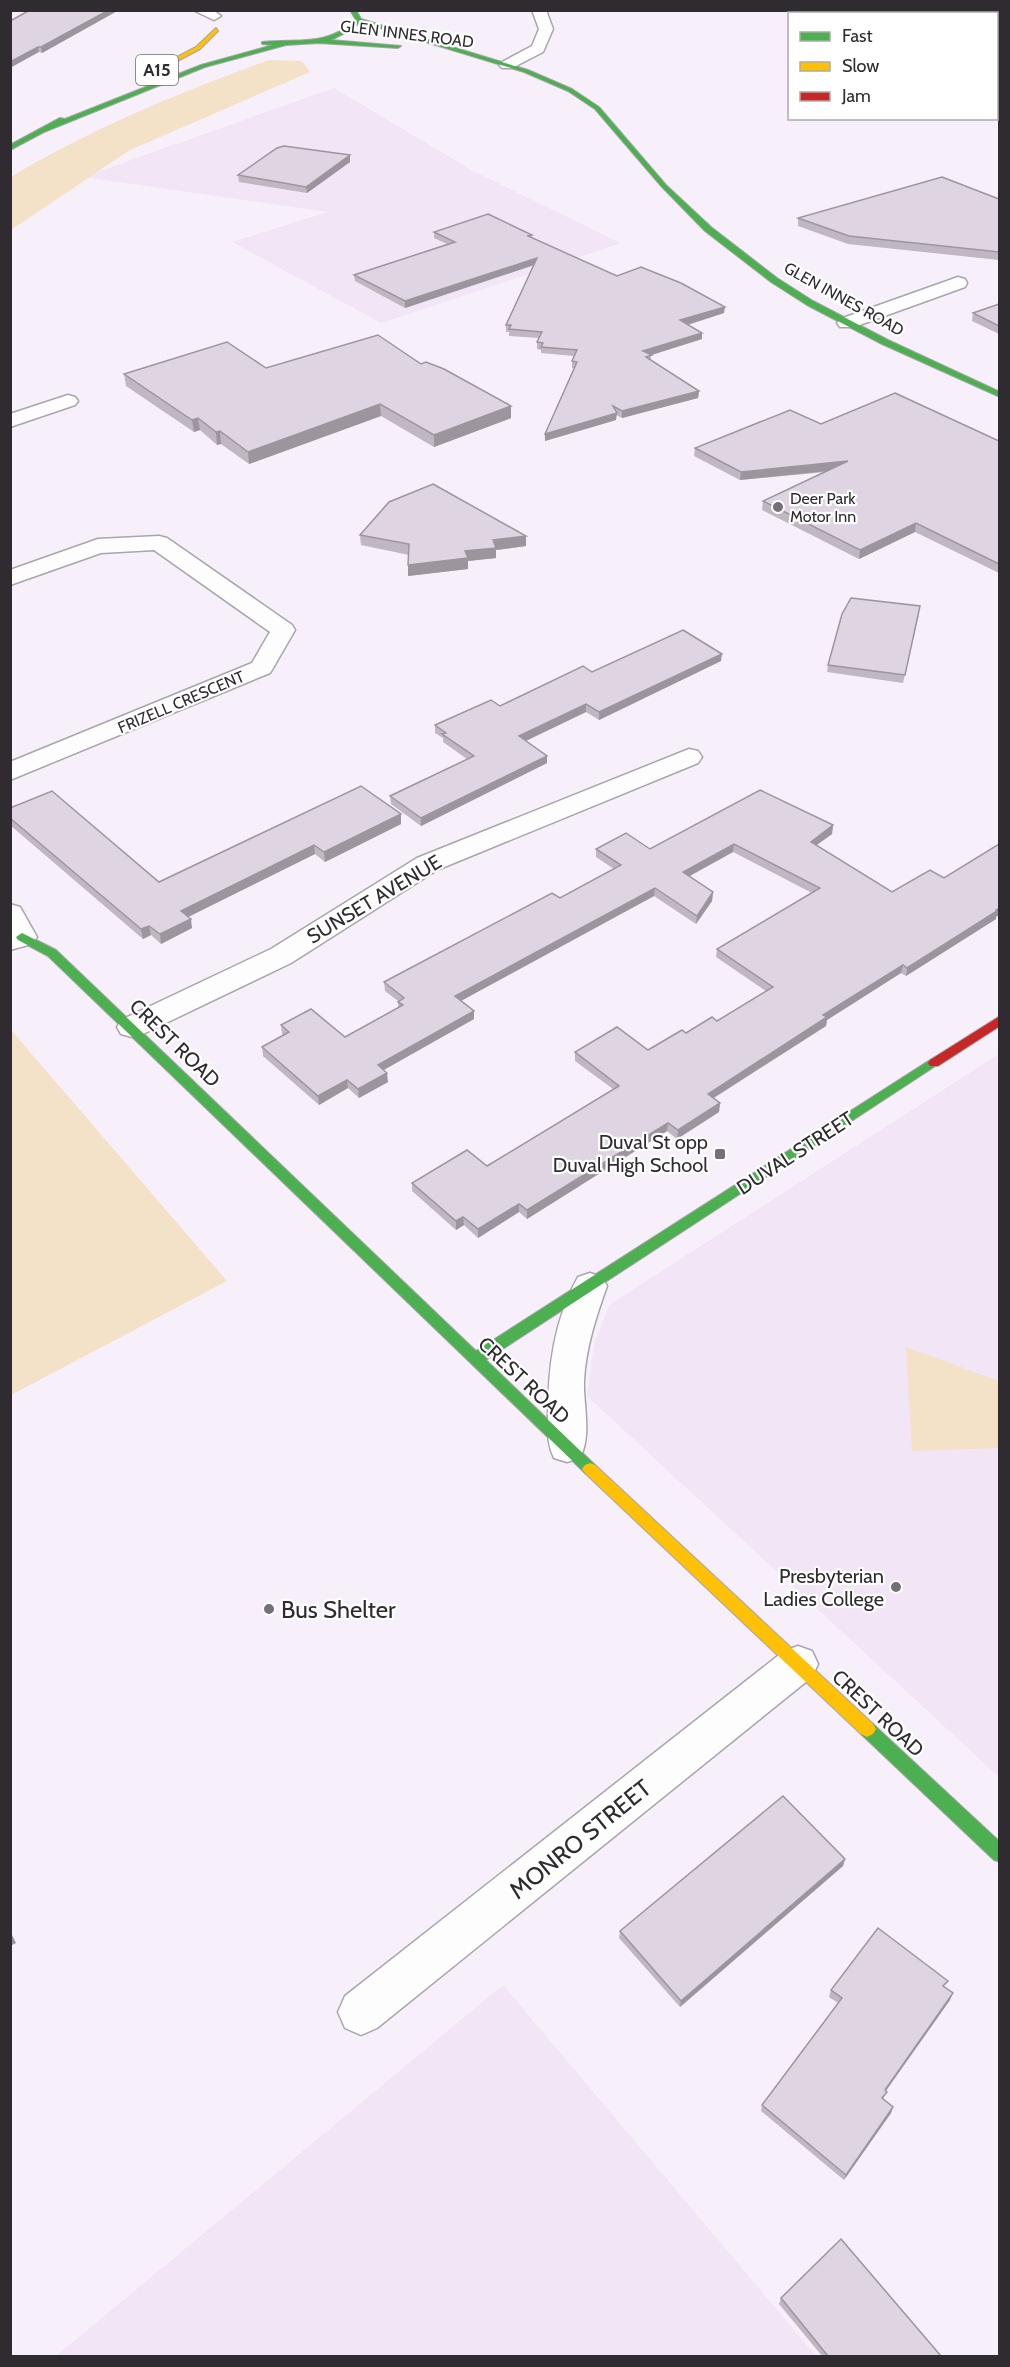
<svg xmlns="http://www.w3.org/2000/svg" width="1010" height="2367" font-family="Cabin,sans-serif">
<rect width="100%" height="100%" fill="#f7f0fa"/>
<!-- built -->
<g fill="#f1e5f6">
<polygon points="334,88 473,171 621,243 381,323 232,242 328,212 83,177"/>
<polygon points="999,1054 999,1777 587,1396 594,1344 609,1305"/>
<polygon points="503,1985 816,2356 56,2356"/>
</g>
<!-- green -->
<g fill="#f3e2c8">
<path d="M269 60 302 61 310 72 130 150 11 230V177C92 128 179 93 269 60Z"/>
<polygon points="11,1030 227,1281 11,1395 10,1395"/>
<polygon points="906,1347 999,1381 999,1448 912,1451"/>
</g>
<g fill="none" stroke-linecap="round" stroke-linejoin="round">
<!-- stream -->
<rect fill="#efc7fd" fill-rule="evenodd" x="996" y="30" width="4" height="4"/>
<!-- street casing -->
<g stroke="#a9a5ac" stroke-width="3">
<g id="street">
<polygon points="193,10 213,10 221,16 214,20"/>
<polygon points="532,10 546,10 553,29 543,52 512,68 502,68 499,65 502,62 532,46 539,29"/>
<polygon points="958,277 965,279 967,283 965,287 854,327 840,327 837,323 840,319"/>
<polygon points="68,395 75,397 78,401 75,405 10,427 10,414"/>
<polygon points="159,536 167,538 292,625 295,630 273,668 270,673 10,780 10,762 252,663 270,632 154,550 101,553 10,585 10,570 98,539"/>
<polygon points="689,749 698,751 702,757 698,763 437,870 291,963 143,1034 132,1037 121,1034 117,1027 121,1020 271,949 417,858"/>
<polygon points="10,904 20,907 37,937 32,944 10,950"/>
<path d="M590 1273 602 1277 607 1286C596 1317 586 1347 584 1380 583 1405 592 1435 580 1458L567 1462 554 1458C547 1444 548 1432 548 1417 548 1368 554 1320 578 1277Z"/>
<polygon points="798,1646 812,1651 818,1664 812,1677 377,2028 361,2035 345,2028 338,2012 345,1996 784,1651"/>
</g>
</g>
<!-- fast casing -->
<g stroke="#a9a5ac" stroke-width="2">
<g id="fast">
<path d="M350 10H356L361 19 528 70 572 89 599 107 666 185 711 227 777 278 813 301 888 340 1000 392V397L882 344 807 305 771 282 705 231 662 187 595 109 568 91 524 72 360 22 351 30 331 40 401 46 398 48 319 43 286 45 205 67 44 132 10 150V145L60 118 65 119 201 65 273 45 262 44V42C299 38 325 47 356 20Z"/>
<polygon points="22,933 56,950 476,1351 930,1060 934,1059 940,1063 486,1360 595,1465 598,1469 595,1473 590,1475 585,1473 48,956 18,940 16,937"/>
<polygon points="867,1721 873,1724 1000,1842 1000,1862 994,1860 861,1734 858,1729 861,1724"/>
</g>
</g>
<!-- slow casing -->
<g stroke="#a9a5ac" stroke-width="2">
<g id="slow">
<polygon points="216,28 218,31 200,49 168,66 164,66 164,64 196,47"/>
<polygon points="590,1463 595,1465 873,1724 876,1729 873,1734 867,1737 861,1734 585,1473 582,1469 585,1465"/>
</g>
</g>
<!-- jam casing -->
<g stroke="#a9a5ac" stroke-width="2">
<polygon id="jam" points="1000,1016 1000,1026 938,1066 930,1066 928,1063 930,1060"/>
</g>
<!-- street -->
<use href="#street" fill="#fefdfe" fill-rule="evenodd"/>
<!-- fast -->
<use href="#fast" fill="#4caf50" fill-rule="evenodd"/>
<!-- slow -->
<use href="#slow" fill="#ffc107" fill-rule="evenodd"/>
<!-- jam -->
<use href="#jam" fill="#c62828" fill-rule="evenodd"/>
</g>
<!-- wall -->
<g fill="#c0b7c2">
<polygon points="119,10 42,53 39,52 10,21"/>
<polygon points="350,162 307,193 239,182 238,175"/>
<polygon points="999,199 999,260 848,244 798,226 798,218"/>
<polygon points="434,232 532,238 617,276 724,313 688,325 702,333 702,339 651,355 651,361 699,391 698,398 622,418 616,415 616,420 545,441 545,434 574,368 572,368 572,361 574,356 541,353 541,350 537,349 537,342 539,338 509,336 509,332 506,332 506,325 534,265 405,308 355,281 354,275 447,244 434,238"/>
<polygon points="999,304 999,334 972,321 973,313"/>
<polygon points="421,364 511,418 434,447 381,416 249,464 221,444 217,445 200,430 194,432 126,386 124,374 266,368"/>
<polygon points="821,424 999,441 999,573 915,532 859,559 762,510 763,501 826,472 740,480 694,456 695,448"/>
<polygon points="360,535 526,536 526,546 496,550 496,558 468,561 468,569 408,576 409,555 361,545"/>
<polygon points="919,614 903,683 827,672 828,665"/>
<polygon points="721,661 599,720 586,712 526,741 547,756 547,763 421,826 391,804 390,796 467,759 443,742 443,738 435,733 435,725 500,706 592,672"/>
<polygon points="10,808 159,882 401,824 325,862 315,854 188,917 192,928 161,944 151,935 143,939 10,825"/>
<polygon points="833,825 832,834 816,845 892,892 996,917 996,919 906,976 901,973 827,1020 826,1026 714,1098 720,1103 719,1112 677,1139 667,1131 527,1219 519,1212 478,1238 464,1225 456,1230 412,1191 412,1183 487,1166 613,1089 575,1061 575,1052 648,1050 717,1021 766,991 716,957 717,949 812,893 733,852 690,876 713,892 712,901 696,924 654,896 461,1001 474,1019 384,1070 388,1082 359,1098 348,1088 319,1105 263,1056 262,1047 284,1036 282,1034 281,1025 345,1037 398,1008 398,1001 385,991 384,982 560,898 614,869 596,857 596,849 650,849"/>
<polygon points="845,1859 843,1866 680,2007 619,1938 620,1931"/>
<polygon points="945,1988 950,2000 886,2091 883,2099 893,2107 891,2113 844,2180 761,2111 762,2105 838,2003 829,1997 831,1990"/>
<polygon points="781,2298 941,2356 822,2356 779,2304"/>
</g>
<!-- shaded-wall -->
<g fill="#9c959e">
<polygon points="109,10 119,10 42,53 41,47"/>
<polygon points="38,47 39,52 10,68 10,62"/>
<polygon points="350,155 350,162 307,193 306,187"/>
<polygon points="537,258 537,264 405,308 405,301"/>
<polygon points="725,307 724,313 680,327 680,320"/>
<polygon points="702,333 702,339 642,358 643,351"/>
<polygon points="699,391 698,398 622,418 622,411"/>
<polygon points="380,404 381,416 249,464 248,452"/>
<polygon points="511,406 511,418 434,447 434,435"/>
<polygon points="617,413 616,420 545,441 545,434"/>
<polygon points="198,418 200,430 194,432 192,420"/>
<polygon points="220,431 221,444 217,445 216,432"/>
<polygon points="848,461 847,469 740,480 741,472"/>
<polygon points="916,523 915,532 859,559 860,550"/>
<polygon points="526,536 526,546 496,550 496,558 468,561 468,569 408,576 408,565 493,540"/>
<polygon points="722,654 721,661 599,720 599,712"/>
<polygon points="586,704 586,712 519,744 519,736"/>
<polygon points="547,756 547,763 421,826 421,818"/>
<polygon points="401,814 401,824 325,862 324,852"/>
<polygon points="833,825 832,834 810,850 811,842"/>
<polygon points="734,844 733,852 682,880 683,872"/>
<polygon points="314,845 315,854 182,920 181,911"/>
<polygon points="655,888 654,896 455,1004 455,996"/>
<polygon points="713,892 712,901 696,924 697,916"/>
<polygon points="999,908 999,915 996,917 996,919 906,976 907,968"/>
<polygon points="191,919 192,928 161,944 160,934"/>
<polygon points="149,926 151,935 143,939 141,929"/>
<polygon points="903,965 901,973 827,1020 826,1026 707,1102 708,1094 823,1015"/>
<polygon points="474,1011 474,1019 378,1073 378,1065"/>
<polygon points="387,1073 388,1082 359,1098 358,1089"/>
<polygon points="347,1080 348,1088 319,1105 318,1096"/>
<polygon points="720,1103 719,1112 677,1139 678,1130"/>
<polygon points="668,1123 667,1131 527,1219 527,1210"/>
<polygon points="519,1204 519,1212 478,1238 478,1229"/>
<polygon points="463,1217 464,1225 456,1230 456,1221"/>
<polygon points="845,1859 843,1866 680,2007 681,2001"/>
<polygon points="10,1931 16,1943 10,1946"/>
<polygon points="953,1993 950,2000 882,2096 885,2090"/>
<polygon points="893,2107 891,2113 844,2180 846,2175"/>
</g>
<!-- building -->
<g fill="#dfd5e2" stroke="#9c959e" stroke-width="1.5">
<polygon points="30,10 109,10 41,47 38,47 10,62 10,21"/>
<polygon points="284,146 350,155 306,187 238,175 277,148"/>
<polygon points="942,177 999,199 999,252 849,236 798,218"/>
<polygon points="488,214 532,235 528,236 617,276 641,267 681,283 725,307 680,320 702,333 643,351 652,355 646,357 699,391 622,411 613,406 617,413 545,434 577,362 572,361 577,350 541,347 543,343 537,342 542,332 509,329 511,325 506,325 537,258 405,301 354,275 455,242 434,232"/>
<polygon points="999,304 999,326 973,313"/>
<polygon points="378,335 421,364 426,362 444,369 511,406 434,435 380,404 248,452 220,431 216,432 198,418 192,420 124,374 227,342 266,368"/>
<polygon points="895,393 999,441 999,564 916,523 860,550 763,501 848,461 741,472 695,448 790,410 821,424"/>
<polygon points="433,484 526,536 493,540 496,548 465,551 468,558 408,565 409,544 360,535 389,502"/>
<polygon points="851,598 920,606 905,675 828,665 842,614"/>
<polygon points="683,630 722,654 599,712 586,704 519,736 547,756 421,818 390,796 474,756 442,734 446,733 435,725 491,700 500,706 583,666 592,672"/>
<polygon points="361,786 401,814 324,852 314,845 181,911 191,919 160,934 149,926 141,929 10,818 10,808 52,791 159,882"/>
<polygon points="760,790 833,825 811,842 892,892 930,870 944,878 999,844 999,908 996,910 997,911 907,968 903,965 823,1015 827,1017 708,1094 720,1103 678,1130 668,1123 527,1210 519,1204 478,1229 463,1217 456,1221 412,1183 467,1150 487,1166 619,1086 575,1052 617,1027 648,1050 682,1030 686,1033 712,1017 717,1021 773,987 717,949 820,888 734,844 683,872 713,892 697,916 655,888 455,996 474,1011 378,1065 387,1073 358,1089 347,1080 318,1096 262,1047 289,1032 281,1025 311,1009 345,1037 403,1005 398,1002 404,998 384,982 552,893 560,898 621,865 596,849 626,833 650,849"/>
<polygon points="783,1796 845,1859 681,2001 620,1931"/>
<polygon points="878,1928 948,1981 943,1986 953,1993 885,2090 887,2092 882,2098 893,2107 846,2175 762,2105 842,1998 831,1990"/>
<polygon points="841,2239 941,2356 828,2356 781,2298"/>
</g>
<!-- markers -->
<g fill="#757077" stroke="#fff" stroke-width="2">
<circle cx="778" cy="507" r="6"/>
<rect x="714" y="1148" width="12" height="12" rx="3"/>
<circle cx="896" cy="1587" r="6"/>
<circle cx="269" cy="1609" r="6"/>
</g>
<g text-anchor="middle" dominant-baseline="central" stroke-width="4.5" stroke-linejoin="round" paint-order="stroke">
<!-- far-street labels -->
<g font-size="16" fill="#2f2b30" stroke="#fff">
<text transform="translate(407 34) rotate(7)">GLEN INNES ROAD</text>
<text transform="translate(844 299) rotate(29)">GLEN INNES ROAD</text>
<text transform="translate(181 702) rotate(-23)">FRIZELL CRESCENT</text>
</g>
<!-- far-poi labels -->
<g font-size="16" fill="#2f2b30" stroke="#fff" text-anchor="start">
<text x="790" y="498">Deer Park<tspan x="790" dy="18">Motor Inn</tspan></text>
</g>
<!-- shield labels -->
<rect fill="#fff" stroke="#6d6b6e" stroke-width="1.5" x="136" y="55" width="42" height="30" rx="4.5"/>
<g font-size="18" font-weight="bold" fill="#2f2b30">
<text x="157" y="70">A15</text>
</g>
<!-- street labels -->
<g font-size="20" fill="#2f2b30" stroke="#fff">
<text transform="translate(374 899) rotate(-31)">SUNSET AVENUE</text>
<text transform="translate(175 1043) rotate(44)">CREST ROAD</text>
<text transform="translate(795 1153) rotate(-33)">DUVAL STREET</text>
<text transform="translate(524 1380) rotate(43)">CREST ROAD</text>
<text transform="translate(878 1713) rotate(43)">CREST ROAD</text>
</g>
<!-- poi labels -->
<g font-size="20" fill="#2f2b30" stroke="#fff" text-anchor="end">
<text x="708" y="1142">Duval St opp<tspan x="708" dy="23">Duval High School</tspan></text>
<text x="884" y="1576">Presbyterian<tspan x="884" dy="23">Ladies College</tspan></text>
</g>
<!-- near-poi labels -->
<g font-size="24" fill="#2f2b30" stroke="#fff" text-anchor="start">
<text x="281" y="1609">Bus Shelter</text>
</g>
<!-- near-street labels -->
<g font-size="24" fill="#2f2b30" stroke="#fff">
<text transform="translate(580 1839) rotate(-39)">MONRO STREET</text>
</g>
</g>
<!-- border -->
<rect width="1010" height="2367" fill="none" stroke="#2f2b30" stroke-width="24"/>
<!-- legend -->
<rect x="788" y="12" width="210" height="108" fill="#ffffff" stroke="#acaaac" stroke-width="1.5"/>
<rect x="800" y="32" width="30" height="9" fill="#4caf50" stroke="#acaaac" stroke-width="1.5"/>
<text x="842" y="42" font-size="18" fill="#2f2b30">Fast</text>
<rect x="800" y="62" width="30" height="9" fill="#ffc107" stroke="#acaaac" stroke-width="1.5"/>
<text x="842" y="72" font-size="18" fill="#2f2b30">Slow</text>
<rect x="800" y="92" width="30" height="9" fill="#c62828" stroke="#acaaac" stroke-width="1.5"/>
<text x="842" y="102" font-size="18" fill="#2f2b30">Jam</text>
</svg>
